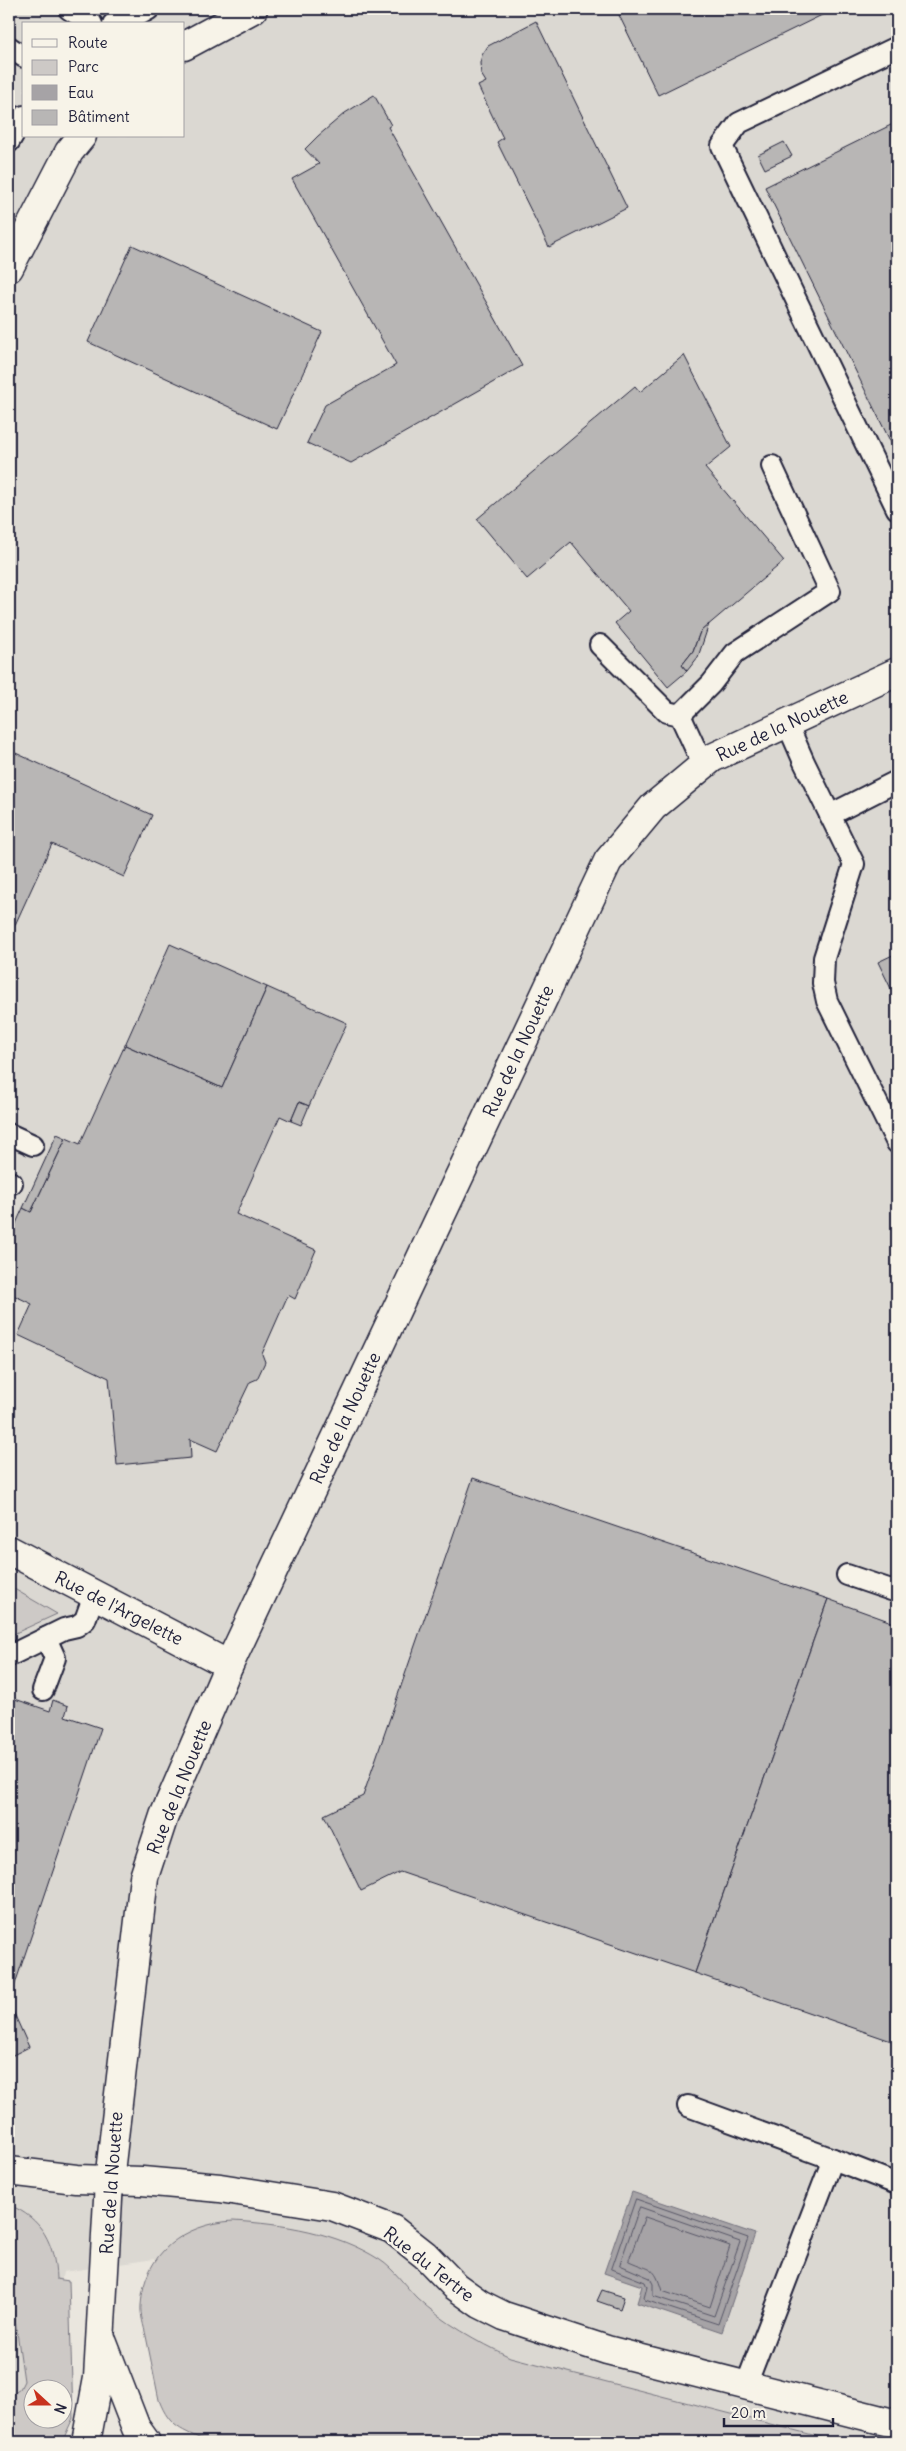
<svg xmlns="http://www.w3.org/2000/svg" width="906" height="2451" font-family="Delius,sans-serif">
<rect width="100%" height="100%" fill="#eae6de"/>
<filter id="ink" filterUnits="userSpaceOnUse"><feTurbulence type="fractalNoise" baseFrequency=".02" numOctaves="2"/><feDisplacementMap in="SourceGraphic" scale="10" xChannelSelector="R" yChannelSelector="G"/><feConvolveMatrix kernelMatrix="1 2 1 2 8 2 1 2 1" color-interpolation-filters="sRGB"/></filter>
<g filter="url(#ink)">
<!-- built -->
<path fill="#dbd8d2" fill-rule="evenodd" d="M9 9H897V2442H767L494 2366 317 2236 63 2272 43 2388H32L9 2411ZM24 24H184V136H24Z"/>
<!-- green -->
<g fill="#cdc9c6" stroke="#787680" fill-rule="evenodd">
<polygon points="9,1586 57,1614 9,1636"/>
<path d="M9 2205C42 2218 55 2244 56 2279L69 2281 73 2418 62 2442H9V2397L20 2389 24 2381 14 2311 9 2303ZM32 2388H62V2418H32Z"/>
<path d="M233 2221C283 2224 337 2232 380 2260 394 2269 405 2286 417 2298 444 2323 477 2341 510 2357L840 2442H207C182 2429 170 2429 159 2400 155 2379 150 2357 146 2336 144 2326 140 2315 141 2305 144 2253 184 2224 233 2221Z"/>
</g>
<!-- water -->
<polygon fill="#a6a3a6" stroke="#716f7b" points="632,2192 755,2234 722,2332 637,2303 642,2286 604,2273"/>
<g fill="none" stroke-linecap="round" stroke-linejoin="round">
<!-- shore -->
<g stroke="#575666" stroke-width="1">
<polygon points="636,2199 748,2238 718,2324 645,2300 644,2298 647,2287 645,2282 612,2269"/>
<polygon points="640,2207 740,2242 714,2316 653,2296 653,2284 650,2278 620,2265"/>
<path d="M645 2217 730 2246 710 2307 662 2291C654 2265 653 2272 629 2261Z"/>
</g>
</g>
<!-- building -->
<g fill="#b8b6b5" stroke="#22223b">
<polygon points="616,9 821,9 824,14 658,95"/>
<polygon points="536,21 627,208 549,247 497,142 503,138 478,86 486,82 481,74 480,63 482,55 488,46"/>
<polygon points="374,95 391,125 388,127 522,366 351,463 307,443 325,405 396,365 292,179 319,164 305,149 318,136 345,113"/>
<polygon points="897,122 897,455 765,187"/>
<polygon points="784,142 792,156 765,169 758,155"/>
<polygon points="132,245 322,332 277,429 88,342"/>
<polygon points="684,355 731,447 705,468 784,561 700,632 693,651 682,665 687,671 668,687 615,623 629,611 571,542 527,579 477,519 635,386 640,392"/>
<polygon points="709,624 698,657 687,671 682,665 693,651 700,632"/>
<polygon points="9,750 152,815 124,877 52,844 9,938"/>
<polygon points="170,944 267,987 222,1088 125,1045"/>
<polygon points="897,953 897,1001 878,962"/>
<polygon points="267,987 347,1023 309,1106 299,1102 291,1121 280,1116 236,1214 316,1250 295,1299 288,1295 262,1354 265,1362 257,1379 250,1382 217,1451 190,1439 191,1458 117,1465 109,1378 18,1335 32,1304 9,1293 9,1239 23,1208 31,1212 66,1138 80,1144 125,1045 222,1088"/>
<polygon points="299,1102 309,1106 301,1125 291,1121"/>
<polygon points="57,1134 66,1138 31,1212 23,1208"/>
<polygon points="473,1478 828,1599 695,1973 400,1872 361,1891 324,1815 363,1796"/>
<polygon points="828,1599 897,1624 897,2043 695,1973"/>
<polygon points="9,1697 50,1711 53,1700 68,1706 65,1716 101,1728 9,2002 29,2047 9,2057"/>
<polygon points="602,2290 624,2297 620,2309 597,2301"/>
</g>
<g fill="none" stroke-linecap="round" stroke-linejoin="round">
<!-- service casing -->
<g stroke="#22223b" stroke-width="24">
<g id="service">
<polyline points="69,9 92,24"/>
<polyline points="113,24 130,20 149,9"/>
<polyline points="9,47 24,57"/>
<polyline points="897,47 739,123 722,146 897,509"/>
<polyline points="9,142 24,116"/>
<polyline points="600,645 667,712 680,715 711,684 735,653 830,591 772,466"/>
<polyline points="680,715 703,765"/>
<polyline points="787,723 804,762 854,864 824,958 823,983 827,1001 897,1143"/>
<polyline points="830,815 897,781"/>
<polyline points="9,1134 33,1145"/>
<polyline points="9,1182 12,1183"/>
<polyline points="847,1575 897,1592"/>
<polyline points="9,1656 64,1629 77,1626 85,1620 94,1595"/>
<polyline points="43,1690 55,1658 46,1638"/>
<polyline points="688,2106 833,2159"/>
<polyline points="746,2385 833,2159 897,2184"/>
</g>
</g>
<!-- minor casing -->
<g stroke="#22223b" stroke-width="31">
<g id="minor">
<polyline points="184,46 253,9"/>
<polyline points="9,268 69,152 82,136"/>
<polyline points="9,1550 229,1665"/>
<polyline points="9,2171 76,2179 142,2181 220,2188 332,2206 392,2229 425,2255 455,2286 480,2304 504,2316 607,2350 897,2424"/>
<polyline points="103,2343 136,2428 146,2442"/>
<polyline points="86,2442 98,2378 109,2181 144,1877 164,1816 229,1665 608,861 653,807 712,758 897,672"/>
</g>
</g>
<!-- service -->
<use href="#service" stroke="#f7f3e8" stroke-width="20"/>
<!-- minor -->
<use href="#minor" stroke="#f7f3e8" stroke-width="28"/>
</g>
</g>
<g text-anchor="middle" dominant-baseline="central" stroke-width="5" stroke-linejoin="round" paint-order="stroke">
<!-- street labels -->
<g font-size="18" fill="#22223b" stroke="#f7f3e8">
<text transform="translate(782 726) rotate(-25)">Rue de la Nouette</text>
<text transform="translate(518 1051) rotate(-65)">Rue de la Nouette</text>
<text transform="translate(345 1418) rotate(-65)">Rue de la Nouette</text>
<text transform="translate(119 1608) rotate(27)">Rue de l'Argelette</text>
<text transform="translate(179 1787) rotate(-68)">Rue de la Nouette</text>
<text transform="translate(111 2183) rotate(-86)">Rue de la Nouette</text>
<text transform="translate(429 2264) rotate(38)">Rue du Tertre</text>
</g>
</g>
<!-- margin -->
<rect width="906" height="2451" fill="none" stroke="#f7f3e8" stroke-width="30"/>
<rect x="15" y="15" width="876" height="2421" fill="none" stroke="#22223b" stroke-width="2" filter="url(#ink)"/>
<!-- legend -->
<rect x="22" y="22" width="162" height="115" fill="#f7f3e8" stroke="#a29fa3"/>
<rect x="32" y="39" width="25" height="8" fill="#f7f3e8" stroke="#a29fa3"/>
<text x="68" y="48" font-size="15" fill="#22223b">Route</text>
<rect x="32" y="60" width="25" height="15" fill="#cdc9c6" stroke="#a29fa3"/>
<text x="68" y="72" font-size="15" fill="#22223b">Parc</text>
<rect x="32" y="85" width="25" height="15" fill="#a6a3a6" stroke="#a29fa3"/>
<text x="68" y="98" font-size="15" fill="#22223b">Eau</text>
<rect x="32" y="110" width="25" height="15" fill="#b8b6b5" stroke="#a29fa3"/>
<text x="68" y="122" font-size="15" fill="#22223b">Bâtiment</text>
<!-- north arrow -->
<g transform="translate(48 2404) rotate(111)"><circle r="24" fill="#f7f3e8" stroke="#a29fa3"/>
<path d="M0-4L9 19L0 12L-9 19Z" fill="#c8321e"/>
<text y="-8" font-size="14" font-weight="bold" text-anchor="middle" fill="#22223b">N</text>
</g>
<!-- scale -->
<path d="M724 2418v8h109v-8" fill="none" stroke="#22223b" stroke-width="2.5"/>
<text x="731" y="2418" font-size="15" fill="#22223b" stroke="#f7f3e8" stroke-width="4" paint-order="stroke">20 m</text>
</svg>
